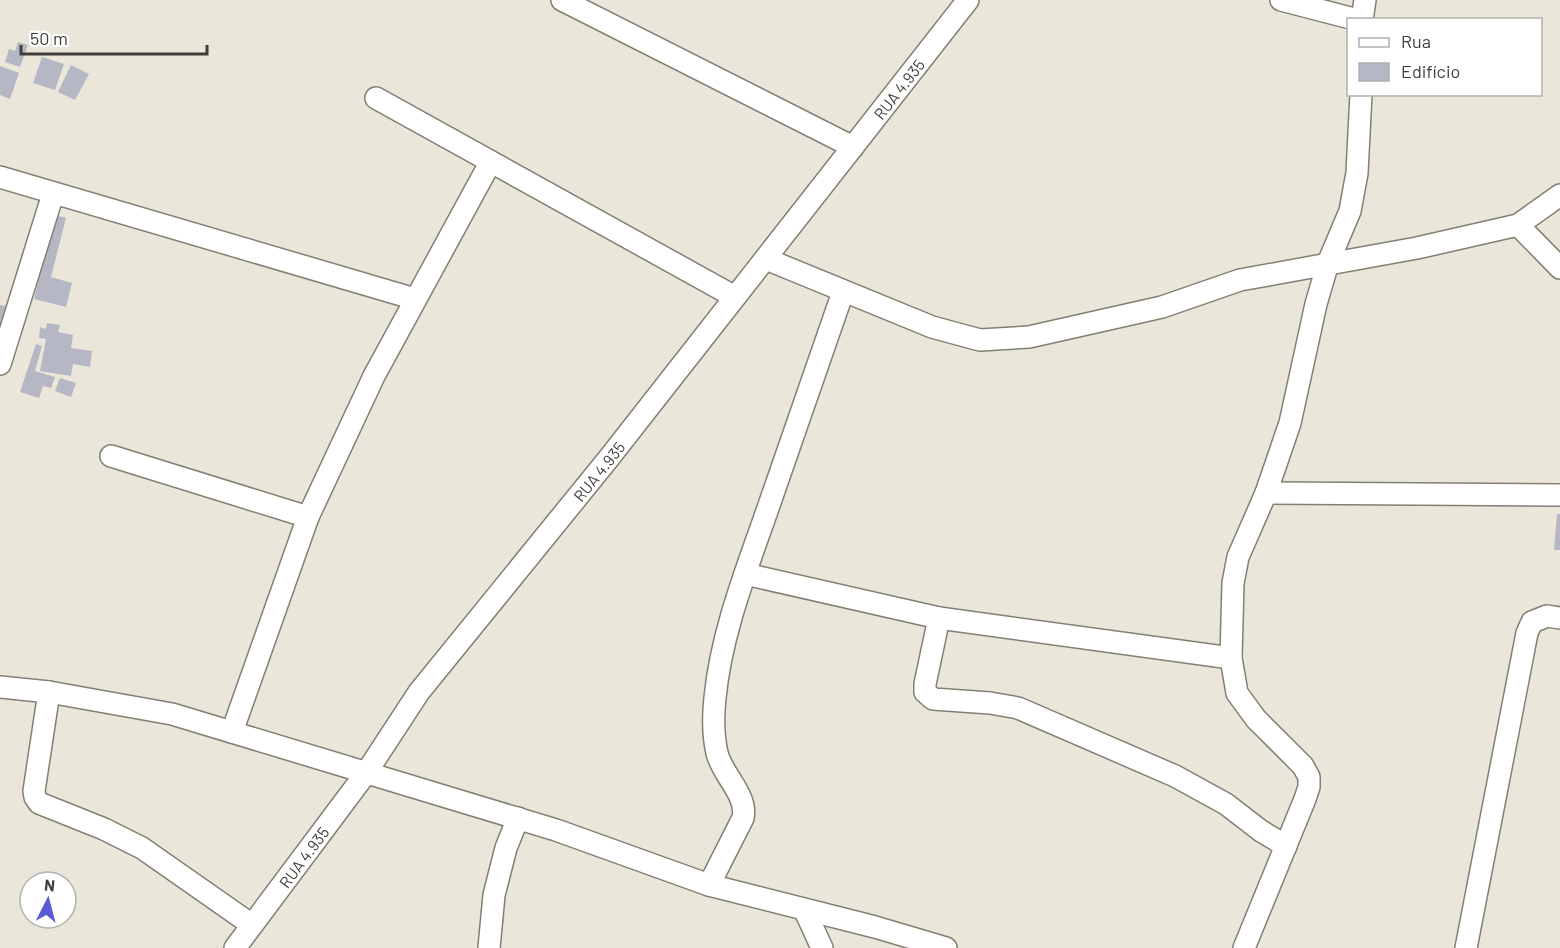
<svg xmlns="http://www.w3.org/2000/svg" width="1560" height="948" font-family="Barlow,sans-serif">
<rect width="100%" height="100%" fill="#eae6d9"/>
<!-- building -->
<g fill="#b5b7c4">
<polygon points="18,42 28,45 20,67 5,62 9,49 15,51"/>
<polygon points="42,57 64,64 55,90 33,83"/>
<polygon points="71,65 89,74 75,100 58,92"/>
<polygon points="0,66 19,73 10,99 0,95"/>
<polygon points="55,215 66,218 51,277 72,283 66,307 34,299"/>
<polygon points="0,305 10,307 6,327 0,325"/>
<polygon points="47,323 60,325 58,332 73,335 71,348 92,351 90,367 73,364 71,376 40,371 46,339 39,338 40,327 46,329"/>
<polygon points="36,344 42,346 35,371 55,377 51,388 43,386 39,398 20,392"/>
<polygon points="60,378 76,383 71,397 55,391"/>
<polygon points="1557,514 1560,514 1560,550 1554,550"/>
</g>
<g fill="none" stroke-linecap="round" stroke-linejoin="round">
<!-- street casing -->
<g stroke="#827f73" stroke-width="24">
<g id="street">
<polyline points="562,0 853,147"/>
<polyline points="1281,0 1358,20"/>
<polyline points="1362,20 1365,0"/>
<polyline points="376,98 735,297"/>
<polyline points="0,177 415,299"/>
<polyline points="1518,225 1560,268"/>
<polyline points="766,259 932,327 980,340 1029,337 1162,307 1240,280 1417,248 1518,225 1560,195"/>
<polyline points="0,364 53,194"/>
<polyline points="111,456 308,517"/>
<polyline points="1266,493 1560,495"/>
<polyline points="745,574 939,618 1231,658"/>
<polyline points="939,618 925,684 925,692 933,699 990,703 1018,708 1175,776 1226,804 1261,831 1286,846"/>
<polyline points="0,687 49,692 172,714 556,830 709,885 875,927 946,948"/>
<polyline points="49,692 34,791 35,797 39,803 104,829 142,848 252,925"/>
<polyline points="232,732 308,517 374,376 490,163"/>
<path d="M709 885 743 818C748 795 722 775 717 753 713 735 713 716 715 698 721 634 746 571 767 511 792 438 818 365 843 292"/>
<polyline points="805,911 822,948"/>
<path id="s1" d="M235 948 366 773 419 692 609 458 968 0"/>
<polyline points="489,948 494,895 506,848 518,818"/>
<polyline points="1244,948 1305,799 1309,787 1309,777 1303,766 1256,719 1237,693 1231,658 1233,583 1238,557 1266,493 1290,423 1316,304 1328,263 1350,211 1357,173 1361,94"/>
<polyline points="1466,948 1527,633 1532,622 1547,616 1560,618"/>
</g>
</g>
<!-- street -->
<use href="#street" stroke="#fff" stroke-width="21"/>
</g>
<g text-anchor="middle" dominant-baseline="central" stroke-width="6" stroke-linejoin="round" paint-order="stroke">
<!-- street labels -->
<g font-size="16" fill="#3f3d38" stroke="#fff">
<text stroke="none"><textPath href="#s1" startOffset="1086">RUA 4.935</textPath></text>
<text stroke="none"><textPath href="#s1" startOffset="600">RUA 4.935</textPath></text>
<text stroke="none"><textPath href="#s1" startOffset="114">RUA 4.935</textPath></text>
</g>
</g>
<!-- legend -->
<rect x="1347" y="18" width="195" height="78" fill="#ffffff" stroke="#b2b1af" stroke-width="1.5"/>
<rect x="1359" y="38" width="30" height="9" fill="#ffffff" stroke="#b2b1af" stroke-width="1.5"/>
<text x="1401" y="48" font-size="18" fill="#3f3d38">Rua</text>
<rect x="1359" y="63" width="30" height="18" fill="#b5b7c4" stroke="#b2b1af" stroke-width="1.5"/>
<text x="1401" y="78" font-size="18" fill="#3f3d38">Edifício</text>
<!-- north arrow -->
<g transform="translate(48 900) rotate(6)"><circle r="28" fill="#ffffff" stroke="#b2b1af" stroke-width="1.5"/>
<path d="M0-4.5L10 22L0 15L-10 22Z" fill="#5b5cd4"/>
<text y="-9" font-size="16" font-weight="bold" text-anchor="middle" fill="#3f3d38">N</text>
</g>
<!-- scale -->
<path d="M21 45v9h186v-9" fill="none" stroke="#3f3d38" stroke-width="3"/>
<text x="30" y="45" font-size="18" fill="#3f3d38" stroke="#ffffff" stroke-width="4.5" paint-order="stroke">50 m</text>
</svg>
